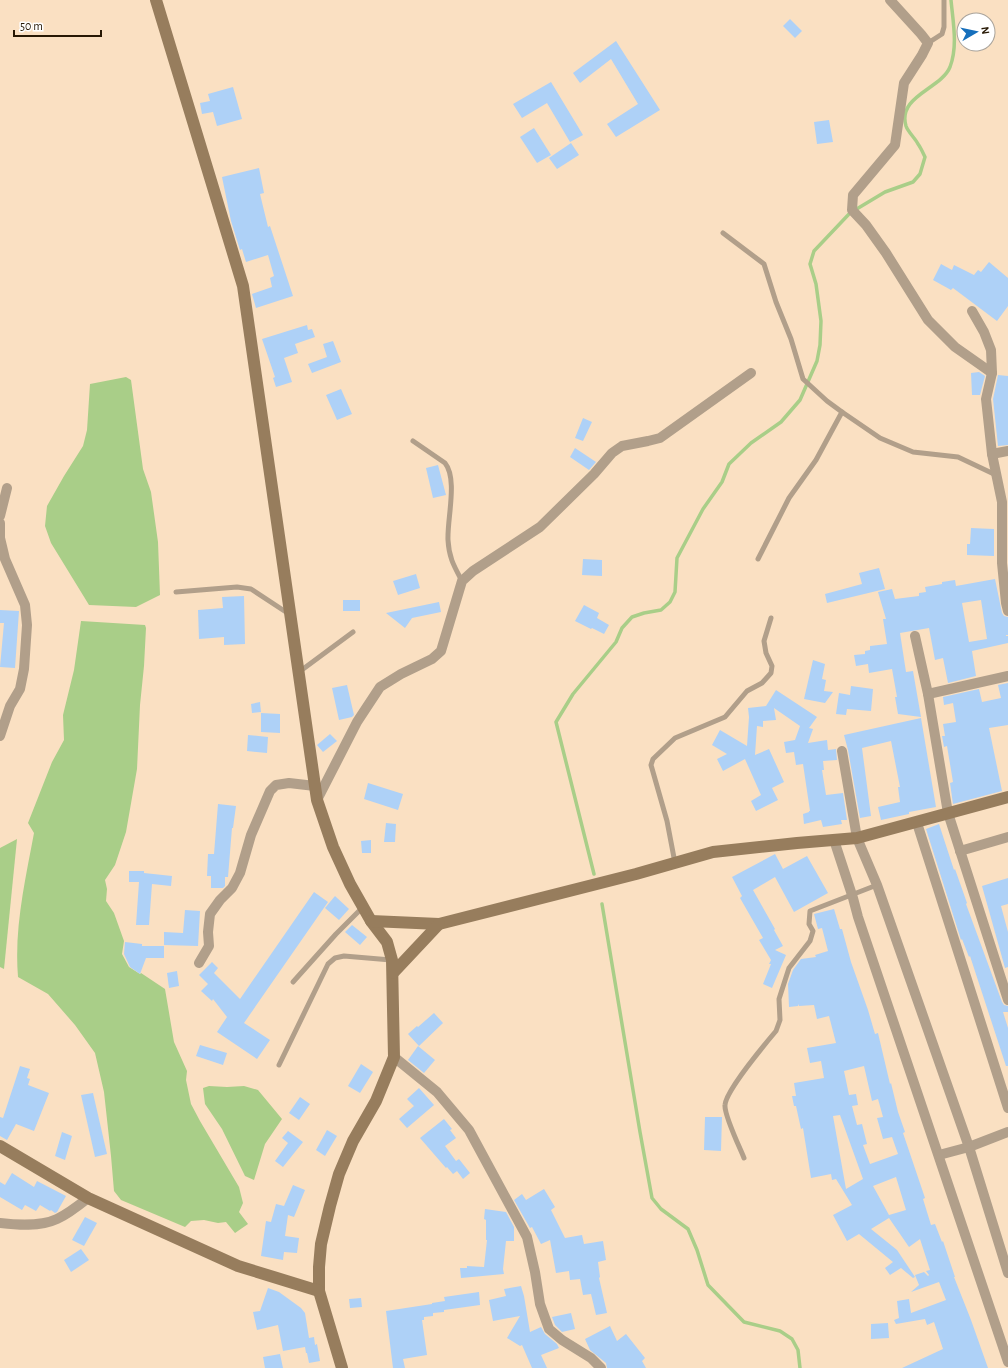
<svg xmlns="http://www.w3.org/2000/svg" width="1008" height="1368" font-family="'Alegreya Sans',sans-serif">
<rect width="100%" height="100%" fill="#fae0c2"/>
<!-- water -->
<g fill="#a9ce88">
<polygon points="126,377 131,380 143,469 151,492 158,542 160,595 136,607 89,605 51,543 45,526 47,506 64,476 83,446 87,430 90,384"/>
<path d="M81 621 145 625 146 628 144 666 140 705 137 769 126 832 115 865 105 880 107 889 106 901 114 913 124 941 122 954 129 967 140 974 141 973 165 989 174 1042 187 1071 186 1080 191 1104 200 1121 239 1187 243 1203 239 1212 248 1224 235 1233 226 1222 218 1223 204 1220 191 1221 185 1227 121 1200 114 1191 111 1156 104 1092 95 1053 75 1025 48 994 18 977C14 929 25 881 34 833L28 823 52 762 64 740 63 715 74 670Z"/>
<polygon points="17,839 4,969 0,967 0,848"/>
<polygon points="209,1086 227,1087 244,1086 258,1090 282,1119 265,1144 254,1180 245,1176 222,1129 205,1104 203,1088"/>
</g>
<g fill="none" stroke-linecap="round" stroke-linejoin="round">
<!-- stream -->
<g stroke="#a9ce88" stroke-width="3.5">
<path d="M594 874 556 722 573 694 616 642 622 628 632 617 644 613 661 610 670 602 675 592 677 558 703 509 722 482 729 464 751 443 781 422 800 400 817 361 820 345 821 321 816 284 810 264 814 251 850 213 885 192 913 182 920 174 925 157C923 153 921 148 918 144 915 138 908 132 906 126 897 96 941 89 950 67 958 46 953 22 951 0"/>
<polyline points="602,904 640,1132 652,1198 661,1209 688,1229 697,1250 708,1285 744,1322 780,1331 792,1339 798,1350 800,1368"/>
</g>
</g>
<!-- building -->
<g fill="#aed1f7" fill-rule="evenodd">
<polygon points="790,19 802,31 795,38 783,26"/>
<polygon points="616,41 660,110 616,137 607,124 638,104 611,59 580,83 573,73"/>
<polygon points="551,82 583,135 570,142 547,103 522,118 513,104"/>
<polygon points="233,87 242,119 217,126 213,112 202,114 200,103 210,101 208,94"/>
<polygon points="829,120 833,142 817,144 814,122"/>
<polygon points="534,128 551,155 537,163 520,137"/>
<polygon points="571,143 579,155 557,169 549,158"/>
<polygon points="259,168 264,193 260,194 268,227 270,226 293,296 256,308 252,294 272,287 270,278 274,276 268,255 246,262 242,249 240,250 231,221 222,177"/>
<polygon points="989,262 1008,278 1008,306 997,321 953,288 951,290 933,280 941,264 952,270 954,265 974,275 978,270 981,272"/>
<polygon points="307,325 308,330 312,329 315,337 295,344 298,353 284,358 292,382 276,387 273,378 275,377 262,339"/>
<polygon points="333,341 341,362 312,373 308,364 327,357 323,344"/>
<polygon points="979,372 985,376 980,395 972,395 971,373"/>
<polygon points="998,375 1008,376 1008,445 998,446 993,399"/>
<polygon points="341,389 352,414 337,420 326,395"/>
<polygon points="583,418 592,422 583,441 575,438"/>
<polygon points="575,448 596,462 589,470 570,457"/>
<polygon points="438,465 446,495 433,498 426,468"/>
<polygon points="971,528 994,529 994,556 967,555 967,544 970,544"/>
<polygon points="583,559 602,560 602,576 582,575"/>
<polygon points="879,568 885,589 827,603 825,594 862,584 859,573"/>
<polygon points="416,574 420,588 398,595 393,581"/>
<path d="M995 579 1002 613 1004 616 1008 617V635H1006V636H1008V643L972 651 976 676 948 683 943 658 935 660 929 628 900 633 906 672 913 671 921 717 898 714 895 697H897L892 669 869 673 868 664 856 666 854 655 865 654V651L870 650V646L887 644 883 619H886L878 592 892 589 895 599 919 596V593L926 592 925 587 942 584V582L955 580 956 586ZM981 600 987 639 969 642 962 603Z"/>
<polygon points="244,596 245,644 224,645 224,637 199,639 198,610 223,608 222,597"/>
<rect x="343" y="600" width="17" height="11"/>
<polygon points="439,602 441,612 412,618 405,628 386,613"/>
<polygon points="584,605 599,613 597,618 609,625 604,634 592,628 591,629 575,621"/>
<polygon points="0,610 19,611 15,668 0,667 4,623 0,623"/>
<polygon points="813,660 825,664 822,679 826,680 824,691 833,692 825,703 804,699"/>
<polygon points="1008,683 1008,725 989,728 1002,791 953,804 950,783 953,782 947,746 944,747 942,736 945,736 943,724 956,722 953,703 944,705 943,697 979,689 982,702 1001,698 998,685"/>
<polygon points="347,685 354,715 352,717 339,720 332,688"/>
<polygon points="851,686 873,689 871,711 847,709 846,715 836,714 839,693 850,695"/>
<polygon points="776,690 817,717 809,728 813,729 808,743 827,740 828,750 836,749 837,760 823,761 824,770 822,770 826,795 843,793 847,820 841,820 842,824 823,827 821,820 804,824 803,814 809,812 809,811 810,811 803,764 796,765 794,752 786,753 784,742 795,740 800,726 774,708 776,720 763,721 763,727 757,726 755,755 769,749 784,782 772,788 778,800 756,811 751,801 761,795 745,759 723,771 717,759 727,754 712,745 720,730 747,746 749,717 748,708 766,706"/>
<polygon points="260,702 261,712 252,713 251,704"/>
<polygon points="261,713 280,714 280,733 261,732"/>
<polygon points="921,718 936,807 909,812 909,814 881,820 878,807 900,802 898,787 900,787 891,741 862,748 871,816 860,818 848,750 844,735"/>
<polygon points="330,734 337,741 323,752 317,745"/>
<polygon points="248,735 268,737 267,753 247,751"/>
<polygon points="368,783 403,794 398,810 364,799"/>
<polygon points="218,804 236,806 233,828 232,828 228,877 225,877 225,886 223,888 211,888 211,876 207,876 208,854 214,854"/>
<polygon points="386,823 396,824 395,842 384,842"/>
<polygon points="939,824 954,870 955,869 967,903 966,904 1002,1002 1004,1005 1008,1006 1008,1012 1003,1012 1008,1028 1008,1066 1006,1066 970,956 969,957 962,939 961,940 926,829"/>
<polygon points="371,840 371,853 362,853 361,841"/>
<polygon points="775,854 783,869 807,856 828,893 794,912 775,877 753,890 775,929 774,930 783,946 775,950 786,955 772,988 763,984 771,964 769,964 771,960 759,940 763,938 740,898 742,896 732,877"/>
<polygon points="129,871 144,871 144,873 172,876 171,886 152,884 149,925 136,925 139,882 129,882"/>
<polygon points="1008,878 1008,904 1001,906 1008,932 1008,967 1005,968 982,886"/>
<polygon points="314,892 328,902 244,1023 270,1040 257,1059 217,1032 227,1017 213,999 212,1001 201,991 208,984 199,975 212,962 218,968 214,973 240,999"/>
<polygon points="335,896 349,909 339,920 325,908"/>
<path d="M834 909 840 929H842L851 962 868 1010 875 1034 878 1033 890 1084 891 1083 898 1112 905 1132 903 1133 925 1198 923 1199 931 1225 935 1224 942 1242 943 1241 955 1277H954L971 1320 988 1368H902L943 1349 934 1322 927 1325 925 1319 896 1324 894 1320 899 1318 897 1301 909 1299 911 1313 946 1300 939 1282 911 1292 919 1285 915 1275 924 1272 928 1276 929 1275 926 1271 930 1270 920 1239 909 1247 889 1218 871 1229 897 1250 915 1277 913 1278 901 1268 890 1275 885 1268 893 1262 859 1234 847 1241 833 1215 852 1205 836 1179 832 1180 831 1174 811 1178 803 1128 801 1129 796 1106H794L792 1096H796L794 1083 824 1078 821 1061 810 1063 807 1048 836 1043 829 1016 817 1019 814 1005 799 1006V1004L798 1006 789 1007 788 984 793 970 801 959 816 957 815 955 828 951 822 928 818 929 814 914ZM864 1066 872 1101 878 1099 883 1117 877 1118 883 1139 892 1137 898 1154 870 1164 863 1145 867 1144 862 1124 857 1125 852 1106 858 1105 856 1094 849 1095 844 1071ZM840 1115 863 1179 846 1189 833 1116ZM896 1177 906 1210 889 1215 873 1186Z"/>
<polygon points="185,910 200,911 198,946 164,945 164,932 183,933"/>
<polygon points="352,925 367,937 360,945 345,932"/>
<polygon points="125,942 142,944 142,946 164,946 164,958 146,958 140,974 130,967 124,954"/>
<polygon points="177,971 179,986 169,988 167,973"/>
<polygon points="434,1013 443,1023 419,1046 408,1034 417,1026 418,1027"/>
<polygon points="200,1045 227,1053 223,1065 196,1056"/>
<polygon points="418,1046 435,1060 424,1073 408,1060"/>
<polygon points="361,1064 373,1072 360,1093 348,1086"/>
<polygon points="20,1066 30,1069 27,1078 30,1079 28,1085 49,1093 34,1131 16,1124 7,1140 0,1136 0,1117 3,1118"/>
<polygon points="419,1088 434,1105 407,1128 399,1119 414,1106 407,1099"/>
<polygon points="93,1093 107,1154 95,1157 81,1095"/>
<polygon points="300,1097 310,1104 299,1120 289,1113"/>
<polygon points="705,1117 722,1117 721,1151 704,1150"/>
<polygon points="444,1119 452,1129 450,1130 456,1138 445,1146 456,1161 459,1159 470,1173 463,1179 457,1171 453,1174 447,1167 446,1168 420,1138"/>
<polygon points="327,1130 337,1136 325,1156 316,1150"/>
<polygon points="288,1131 303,1142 283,1167 275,1161 288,1143 282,1138"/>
<polygon points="62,1132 72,1136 65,1160 55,1156"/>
<polygon points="12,1173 34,1187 37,1181 66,1196 57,1212 55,1213 51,1210 50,1211 40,1205 36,1211 25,1205 22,1210 0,1197 0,1182 5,1185"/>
<polygon points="293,1185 305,1190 294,1217 288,1215 285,1236 299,1238 297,1253 284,1252 283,1260 261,1256 266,1221 271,1222 276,1204 284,1206"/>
<polygon points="544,1189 555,1207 551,1210 565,1238 582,1235 584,1244 603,1241 606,1260 598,1262 600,1277 599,1278 607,1313 596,1315 591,1294 583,1295 580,1279 570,1280 569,1271 556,1273 550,1240 541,1244 532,1227 530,1228 514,1200 522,1194 526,1200"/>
<polygon points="485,1209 506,1212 514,1227 514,1241 506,1241 503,1269 504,1274 461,1278 460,1268 467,1268 467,1266 484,1267 487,1240 486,1240 486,1220 484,1219"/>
<polygon points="85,1217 97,1223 84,1246 72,1240"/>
<polygon points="81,1249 89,1260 71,1272 64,1260"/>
<polygon points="521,1286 524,1296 530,1332 541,1327 545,1334 557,1344 559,1348 541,1355 547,1368 532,1368 522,1345 520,1346 507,1338 520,1316 493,1321 489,1300 506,1296 504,1289"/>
<polygon points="268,1288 279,1292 301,1308 305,1313 309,1338 314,1337 315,1345 317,1344 320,1361 309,1363 307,1353 306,1353 305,1347 283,1351 278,1325 257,1330 253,1312 260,1311"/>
<polygon points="479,1292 480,1305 444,1310 444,1312 433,1313 433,1316 424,1317 424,1320 422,1320 427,1355 403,1359 405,1368 393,1368 386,1311 432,1304 432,1303 445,1301 444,1297"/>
<polygon points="361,1298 362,1307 350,1308 349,1299"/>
<polygon points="571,1313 575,1329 562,1332 555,1325 552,1317"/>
<polygon points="888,1323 889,1338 871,1339 871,1324"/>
<polygon points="610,1326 617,1341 626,1334 645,1358 642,1361 646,1368 607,1368 606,1363 590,1350 585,1339"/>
<polygon points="280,1354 283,1368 265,1368 263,1357"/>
</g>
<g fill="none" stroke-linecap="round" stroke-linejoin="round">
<!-- lane -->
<g stroke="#b19f8a" stroke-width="5">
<polyline points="928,43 942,34 944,27 944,0"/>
<polyline points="723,233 764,264 776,302 791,339 803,379 827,401 842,412 880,438 913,452 958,457 996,475"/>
<path d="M413 441 445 463C458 479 447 519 448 540 449 558 454 566 462 581"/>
<polyline points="758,559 789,498 816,460 842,412"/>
<polyline points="176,592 237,587 251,589 289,614"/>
<polyline points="299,672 353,632"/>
<polyline points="675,863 667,821 651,765 653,759 675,738 725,717 747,691 762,683 771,673 772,666 766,653 764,641 771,618"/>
<polyline points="293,982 336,934 362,908"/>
<polyline points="279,1065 328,964 335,958 344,956 391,960"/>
<path d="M744 1158C740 1148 724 1115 725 1105 726 1091 765 1044 776 1031L780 1020 779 999 789 968 810 941 813 931 809 924 810 911 877 885"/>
</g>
<!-- street -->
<g stroke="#b19f8a" stroke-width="10">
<polyline points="890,0 921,34 928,43 922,55 904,83 895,145 853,195 852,210 866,225 886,253 928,320 955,347 992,373"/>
<polyline points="972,311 984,332 991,350 992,373 986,399 992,454 1002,502 1002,563 1006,603 1008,611"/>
<polyline points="992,454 1008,451"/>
<polyline points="0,516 7,488"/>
<polyline points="0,523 0,538 5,559 25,605 27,625 24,669 20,689 10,706 0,736"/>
<polyline points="915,636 928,694 948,813 1008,1000"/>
<polyline points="928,694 1008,676"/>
<polyline points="842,751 857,838 877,885 969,1147 1008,1273"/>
<polyline points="317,800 357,722 380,687 401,674 432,659 441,651 462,581 473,571 540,527 594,474 612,453 622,446 648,441 660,438 751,373"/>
<polyline points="917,823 1008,1108"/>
<polyline points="834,840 853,898 858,917 1008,1362"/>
<polyline points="960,851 1008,837"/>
<polyline points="199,963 209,946 208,932 210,914 220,900 232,888 240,873 251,835 270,791 276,785 289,783 315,786"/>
<polyline points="394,1057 437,1092 469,1130 527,1237 535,1272 540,1304 549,1329 562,1340 591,1358 601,1368"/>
<polyline points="939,1155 969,1147 1008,1132"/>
<path d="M0 1223C17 1225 40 1227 57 1219 68 1214 78 1206 88 1198"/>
</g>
<!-- secondary -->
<g stroke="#977d5d" stroke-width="12">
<polyline points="156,0 243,286 317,800 333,847 350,884 371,921 387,942 392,960 394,1057 376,1101 353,1141 339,1174 330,1206 321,1244 319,1267 319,1291 342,1368"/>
<polyline points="371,921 439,924 636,874 713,852 797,843 857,838 1008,797"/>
<polyline points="393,973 439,924"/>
<polyline points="0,1146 88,1198 238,1266 319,1291"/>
</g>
</g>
<!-- north arrow -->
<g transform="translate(976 32) rotate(81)"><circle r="19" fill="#ffffff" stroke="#a9a39b"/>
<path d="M0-3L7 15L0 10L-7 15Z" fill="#166fbc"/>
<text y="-6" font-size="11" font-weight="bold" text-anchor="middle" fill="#271804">N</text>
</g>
<!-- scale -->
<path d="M14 30v6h87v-6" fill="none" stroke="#271804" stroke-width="2"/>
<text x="20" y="30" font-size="12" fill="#271804" stroke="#ffffff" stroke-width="3" paint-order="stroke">50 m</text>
</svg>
